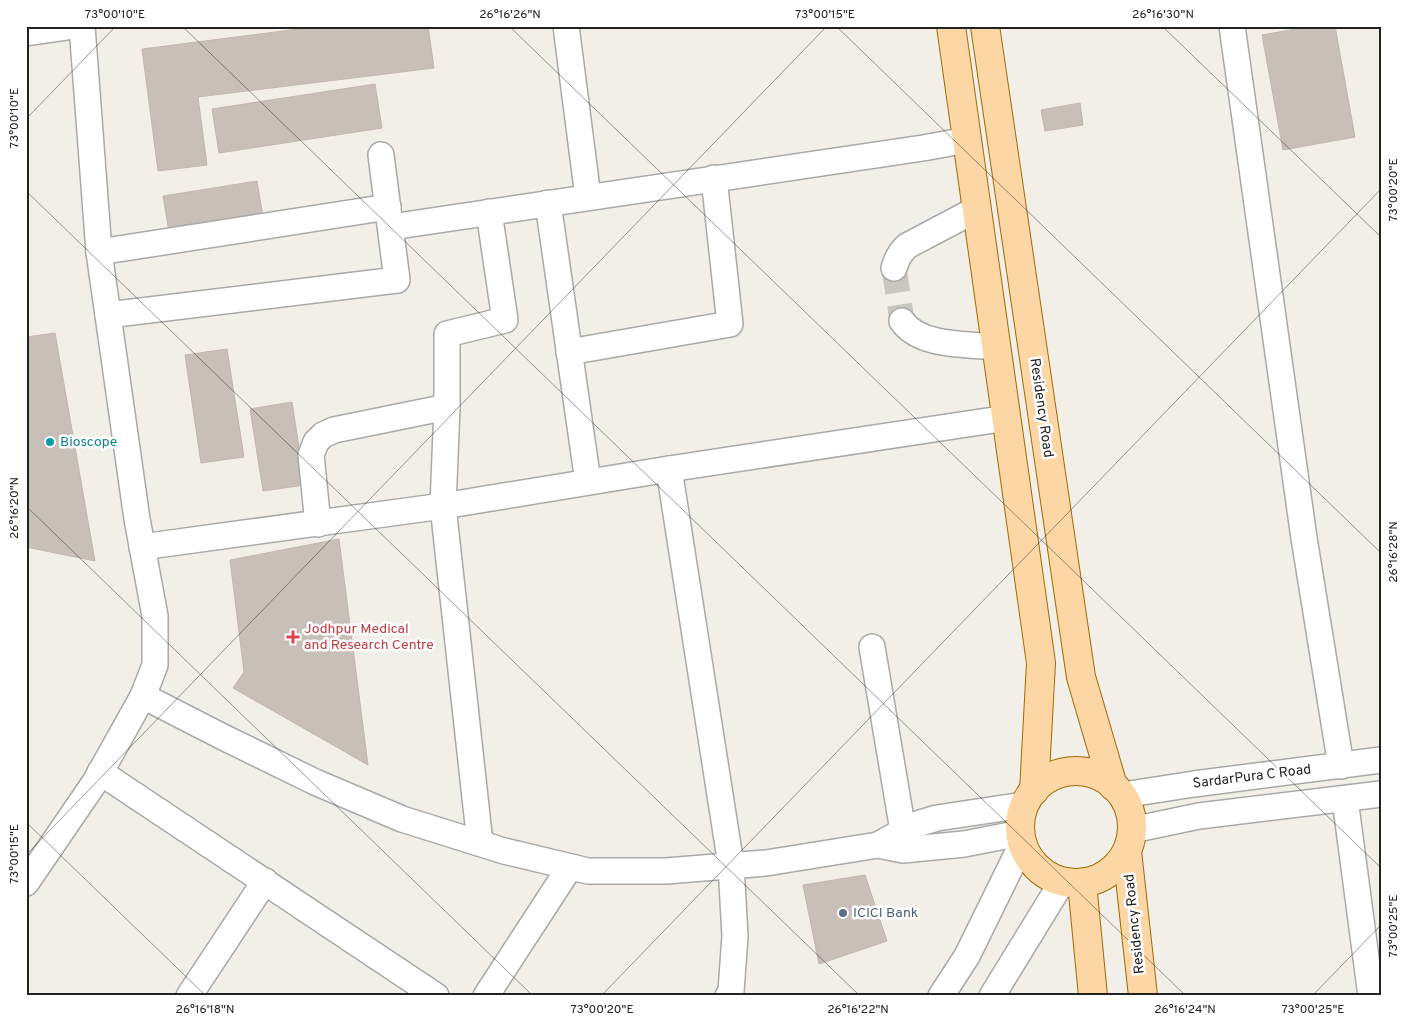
<svg xmlns="http://www.w3.org/2000/svg" width="1407" height="1022" font-family="Overpass,sans-serif">
<rect width="100%" height="100%" fill="#f2efe9"/>
<!-- building -->
<g fill="#c7bfb8" stroke="#c4b6ab">
<polygon points="322,26 428,26 434,68 198,97 207,165 158,171 142,49"/>
<polygon points="1313,26 1335,26 1355,137 1283,150 1262,35"/>
<polygon points="375,84 382,128 219,153 212,109"/>
<polygon points="1080,103 1083,125 1045,131 1041,110"/>
<polygon points="257,181 264,223 170,238 163,196"/>
<polygon points="55,333 95,561 26,547 26,337"/>
<polygon points="227,349 244,457 201,463 185,355"/>
<polygon points="292,402 305,485 263,491 250,409"/>
<polygon points="339,539 368,765 233,688 244,672 230,560"/>
<polygon points="865,875 887,941 819,964 803,885"/>
</g>
<g fill="none" stroke-linecap="round" stroke-linejoin="round">
<!-- minor-tunnel -->
<polyline stroke="#c8c6c1" stroke-width="25" stroke-dasharray="25 12" stroke-linecap="butt" points="894,268 902,321"/>
<!-- minor casing -->
<g stroke="#a9a9a9" stroke-width="28">
<g id="minor">
<polyline points="566,26 588,197"/>
<polyline points="1232,26 1304,538 1341,766"/>
<polyline points="26,33 74,26"/>
<polyline points="548,203 588,482"/>
<polyline points="391,227 923,148 967,140"/>
<polyline points="99,252 388,207"/>
<path d="M894 268C897 258 900 252 907 246L977 209"/>
<polyline points="108,315 397,280 381,155"/>
<path d="M902 321C920 347 967 344 997 347"/>
<polyline points="569,352 730,324 714,178"/>
<polyline points="447,407 447,334 505,320 489,212"/>
<polyline points="669,469 731,865 735,936 731,991 728,996"/>
<polyline points="318,524 311,455 316,442 323,435 334,430 447,407 443,506 480,843"/>
<polyline points="142,547 443,506 669,469 1007,418"/>
<polyline points="872,647 903,831"/>
<polyline points="143,696 223,737 315,782 402,819 504,851 588,871 666,871 766,863 878,845 914,825 937,818 1024,805"/>
<polyline points="100,772 436,996"/>
<polyline points="1123,795 1194,784 1381,760"/>
<polyline points="1345,799 1371,996"/>
<polyline points="1132,830 1199,816 1381,794"/>
<polyline points="878,845 903,850 964,844 1021,833"/>
<polyline points="26,883 95,782 143,696 155,665 155,616 137,519 99,252 82,26"/>
<polyline points="189,996 265,881"/>
<polyline points="486,996 570,867"/>
<polyline points="941,996 967,956 1022,844"/>
<polyline points="992,996 1062,882"/>
</g>
</g>
<!-- major casing -->
<g stroke="#a06b00" stroke-width="30">
<g id="major">
<polyline points="951,26 1041,663 1034,791"/>
<polyline points="985,26 1081,677 1113,786"/>
<circle cx="1076" cy="827" r="56"/>
<polyline points="1127,851 1143,996"/>
<polyline points="1082,883 1093,996"/>
</g>
</g>
<!-- minor -->
<use href="#minor" stroke="#fff" stroke-width="25"/>
<!-- major -->
<use href="#major" stroke="#fcd6a4" stroke-width="28"/>
</g>
<!-- ticks -->
<path fill="none" stroke="#222" stroke-width="1" stroke-opacity="0.45" d="M182 26 1186 996M509 26 1381 868M836 26 1381 553M1162 26 1381 237M26 119 116 26M26 191 860 996M26 506 533 996M26 822 206 996M26 855 827 26M601 996 1381 189M1312 996 1381 925"/>
<!-- markers -->
<circle fill="#0f9aa8" stroke="#fff" stroke-width="2" cx="50" cy="442" r="5"/>
<path fill="#e0444e" stroke="#fff" stroke-width="2" d="M290.5 629.5h5v5h5v5h-5v5h-5v-5h-5v-5h5z"/>
<circle fill="#5c6f8a" stroke="#fff" stroke-width="2" cx="843" cy="913" r="5"/>
<g text-anchor="middle" dominant-baseline="central" stroke-width="5" stroke-linejoin="round" paint-order="stroke">
<!-- street labels -->
<g font-size="14" fill="#222" stroke="#fff">
<text transform="translate(1041 408) rotate(82)">Residency Road</text>
<text transform="translate(1252 777) rotate(-7)">SardarPura C Road</text>
<text transform="translate(1135 924) rotate(-96)">Residency Road</text>
</g>
<!-- culture labels -->
<g font-size="14" fill="#0d838f" stroke="#fff" text-anchor="start">
<text x="60" y="442">Bioscope</text>
</g>
<!-- health labels -->
<g font-size="14" fill="#be3a42" stroke="#fff" text-anchor="start">
<text x="304" y="629">Jodhpur Medical<tspan x="304" dy="16">and Research Centre</tspan></text>
</g>
<!-- service labels -->
<g font-size="14" fill="#4e5e75" stroke="#fff" text-anchor="start">
<text x="853" y="913">ICICI Bank</text>
</g>
</g>
<!-- border -->
<rect width="1407" height="1022" fill="none" stroke="#ffffff" stroke-width="55"/>
<rect x="28" y="28" width="1352" height="966" fill="none" stroke="#222" stroke-width="2"/>
<g font-size="12" text-anchor="middle" fill="#222">
<text x="115" y="18">73°00'10"E</text>
<text x="510" y="18">26°16'26"N</text>
<text x="825" y="18">73°00'15"E</text>
<text x="1163" y="18">26°16'30"N</text>
<text transform="translate(14 118) rotate(-90)" y="4">73°00'10"E</text>
<text transform="translate(1393 190) rotate(-90)" y="4">73°00'20"E</text>
<text transform="translate(14 508) rotate(-90)" y="4">26°16'20"N</text>
<text transform="translate(1393 552) rotate(-90)" y="4">26°16'28"N</text>
<text transform="translate(14 854) rotate(-90)" y="4">73°00'15"E</text>
<text transform="translate(1393 926) rotate(-90)" y="4">73°00'25"E</text>
<text x="205" y="1013">26°16'18"N</text>
<text x="602" y="1013">73°00'20"E</text>
<text x="858" y="1013">26°16'22"N</text>
<text x="1185" y="1013">26°16'24"N</text>
<text x="1313" y="1013">73°00'25"E</text>
</g>
</svg>
